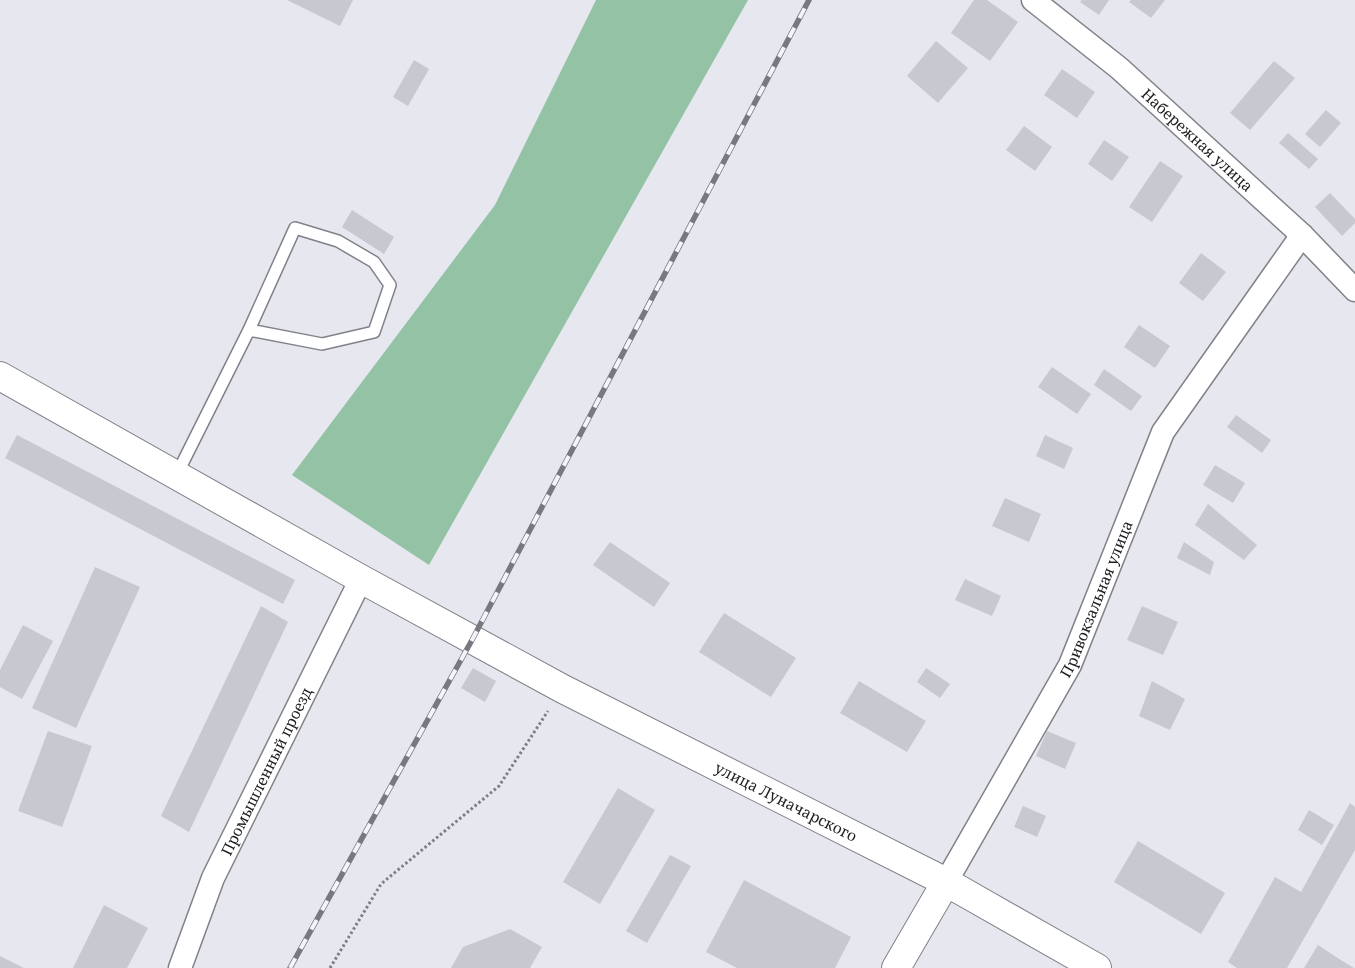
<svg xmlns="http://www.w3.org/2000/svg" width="1355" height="968" font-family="'Noto Serif',serif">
<rect width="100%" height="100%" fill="#e6e7ef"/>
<!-- green -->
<polygon fill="#93c2a5" points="596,0 748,0 429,565 292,475 495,205"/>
<!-- building -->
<g fill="#c8c8d0">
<polygon points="287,0 353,0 340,26"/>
<polygon points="974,0 987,0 1018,22 990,61 951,33"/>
<polygon points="1082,0 1109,0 1099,15 1080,2"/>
<polygon points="1131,0 1165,0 1151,18 1129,2"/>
<polygon points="936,41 968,68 938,103 907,76"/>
<polygon points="414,60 429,69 408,106 393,97"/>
<polygon points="1274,61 1295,78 1250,130 1230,113"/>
<polygon points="1062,69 1095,92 1077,118 1044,95"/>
<polygon points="1326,110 1341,123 1320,147 1305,134"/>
<polygon points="1024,126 1052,147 1035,171 1006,150"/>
<polygon points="1288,133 1318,159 1309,169 1279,143"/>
<polygon points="1104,140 1129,157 1112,181 1088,164"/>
<polygon points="1160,161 1183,176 1152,222 1129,207"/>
<polygon points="1330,193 1355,219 1355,223 1342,236 1315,207"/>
<polygon points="352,210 394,237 384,254 342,227"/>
<polygon points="1201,253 1226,272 1203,301 1179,283"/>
<polygon points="1139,325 1170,346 1155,368 1124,347"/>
<polygon points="1052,367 1091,394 1077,414 1038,387"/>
<polygon points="1104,369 1142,396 1131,411 1094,385"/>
<polygon points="1236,415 1271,440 1262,453 1227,427"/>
<polygon points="17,435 295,580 283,604 5,458"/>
<polygon points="1045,435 1073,448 1064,469 1036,456"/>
<polygon points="1215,465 1245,483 1233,503 1203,485"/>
<polygon points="1005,498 1041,514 1029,542 992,526"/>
<polygon points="1208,504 1257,545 1244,560 1195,525"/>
<polygon points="610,542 670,583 654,607 593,565"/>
<polygon points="1184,542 1214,562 1210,575 1177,558"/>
<polygon points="95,567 140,587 76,728 32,708"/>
<polygon points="965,579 1001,596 992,616 955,600"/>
<polygon points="261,606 288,622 189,832 161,816"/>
<polygon points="1142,606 1178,622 1163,655 1127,640"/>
<polygon points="724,613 796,658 771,697 699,652"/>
<polygon points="23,625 53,641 22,699 0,687 0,670"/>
<polygon points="473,668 496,681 485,702 461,688"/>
<polygon points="926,668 950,684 940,698 917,682"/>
<polygon points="859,681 926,721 907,752 840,713"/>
<polygon points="1152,681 1185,699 1170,730 1139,716"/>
<polygon points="48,731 92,746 62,827 18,811"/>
<polygon points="1047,731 1076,743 1065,769 1036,756"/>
<polygon points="618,788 655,810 600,904 563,882"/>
<polygon points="1350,803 1355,807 1355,850 1287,968 1237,968 1228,962 1275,877 1301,892"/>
<polygon points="1023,806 1046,816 1037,837 1014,827"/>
<polygon points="1309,810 1334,825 1322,845 1298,830"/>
<polygon points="1138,841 1225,893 1201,934 1114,882"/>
<polygon points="670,855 691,866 647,943 626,931"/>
<polygon points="744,880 851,937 835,968 737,968 706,952"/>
<polygon points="104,905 148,928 127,968 73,968"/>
<polygon points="510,929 542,947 530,968 451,968 463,947"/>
<polygon points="1318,945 1336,957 1354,968 1304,968"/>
<polygon points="0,956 24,968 0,968"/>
</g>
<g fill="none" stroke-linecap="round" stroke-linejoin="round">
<!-- service casing -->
<g stroke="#808289" stroke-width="14">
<polyline id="service" points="176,476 249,330 295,228 338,241 374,262 390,285 374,332 322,344 249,330"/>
</g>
<!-- minor casing -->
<g stroke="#808289" stroke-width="25">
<g id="minor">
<path id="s1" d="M1033 0 1119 68 1302 235 1355 290"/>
<path id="s2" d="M946 882 1070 665 1163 432 1302 235"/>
<path id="s3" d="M180 968 213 878 361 579"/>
</g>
</g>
<!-- tertiary casing -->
<g stroke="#808289" stroke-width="30">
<polyline id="tertiary" points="896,968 946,882"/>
</g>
<!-- secondary casing -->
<g stroke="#808289" stroke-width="30">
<g id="secondary">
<path id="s4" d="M0 376 361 579 563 689 946 882 1097 968"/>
</g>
</g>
<!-- path -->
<polyline stroke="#7e7f84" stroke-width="3" stroke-dasharray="2.5 2.5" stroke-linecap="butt" points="330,968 381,884 499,786 548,711"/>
<!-- service -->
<use href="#service" stroke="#fff" stroke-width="11"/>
<!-- minor -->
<use href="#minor" stroke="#fff" stroke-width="22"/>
<!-- tertiary -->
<use href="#tertiary" stroke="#fff" stroke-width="28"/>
<!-- secondary -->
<use href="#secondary" stroke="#fff" stroke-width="28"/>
<!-- rail casing -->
<g stroke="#78787e" stroke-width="5.5">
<polyline id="rail" points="290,968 472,640 809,0"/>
</g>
<!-- rail -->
<use href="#rail" stroke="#f3f5fd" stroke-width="4" stroke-dasharray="11" stroke-linecap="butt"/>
</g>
<g text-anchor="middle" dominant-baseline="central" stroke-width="5" stroke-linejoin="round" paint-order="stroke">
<!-- street labels -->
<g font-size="15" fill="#1e1e21" stroke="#f3f5fd">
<text stroke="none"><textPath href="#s1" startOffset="216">Набережная улица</textPath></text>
<text stroke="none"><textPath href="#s2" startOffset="321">Привокзальная улица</textPath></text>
<text stroke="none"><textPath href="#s3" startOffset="215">Промышленный проезд</textPath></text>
<text stroke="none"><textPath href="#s4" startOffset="894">улица Луначарского</textPath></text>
</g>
</g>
</svg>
